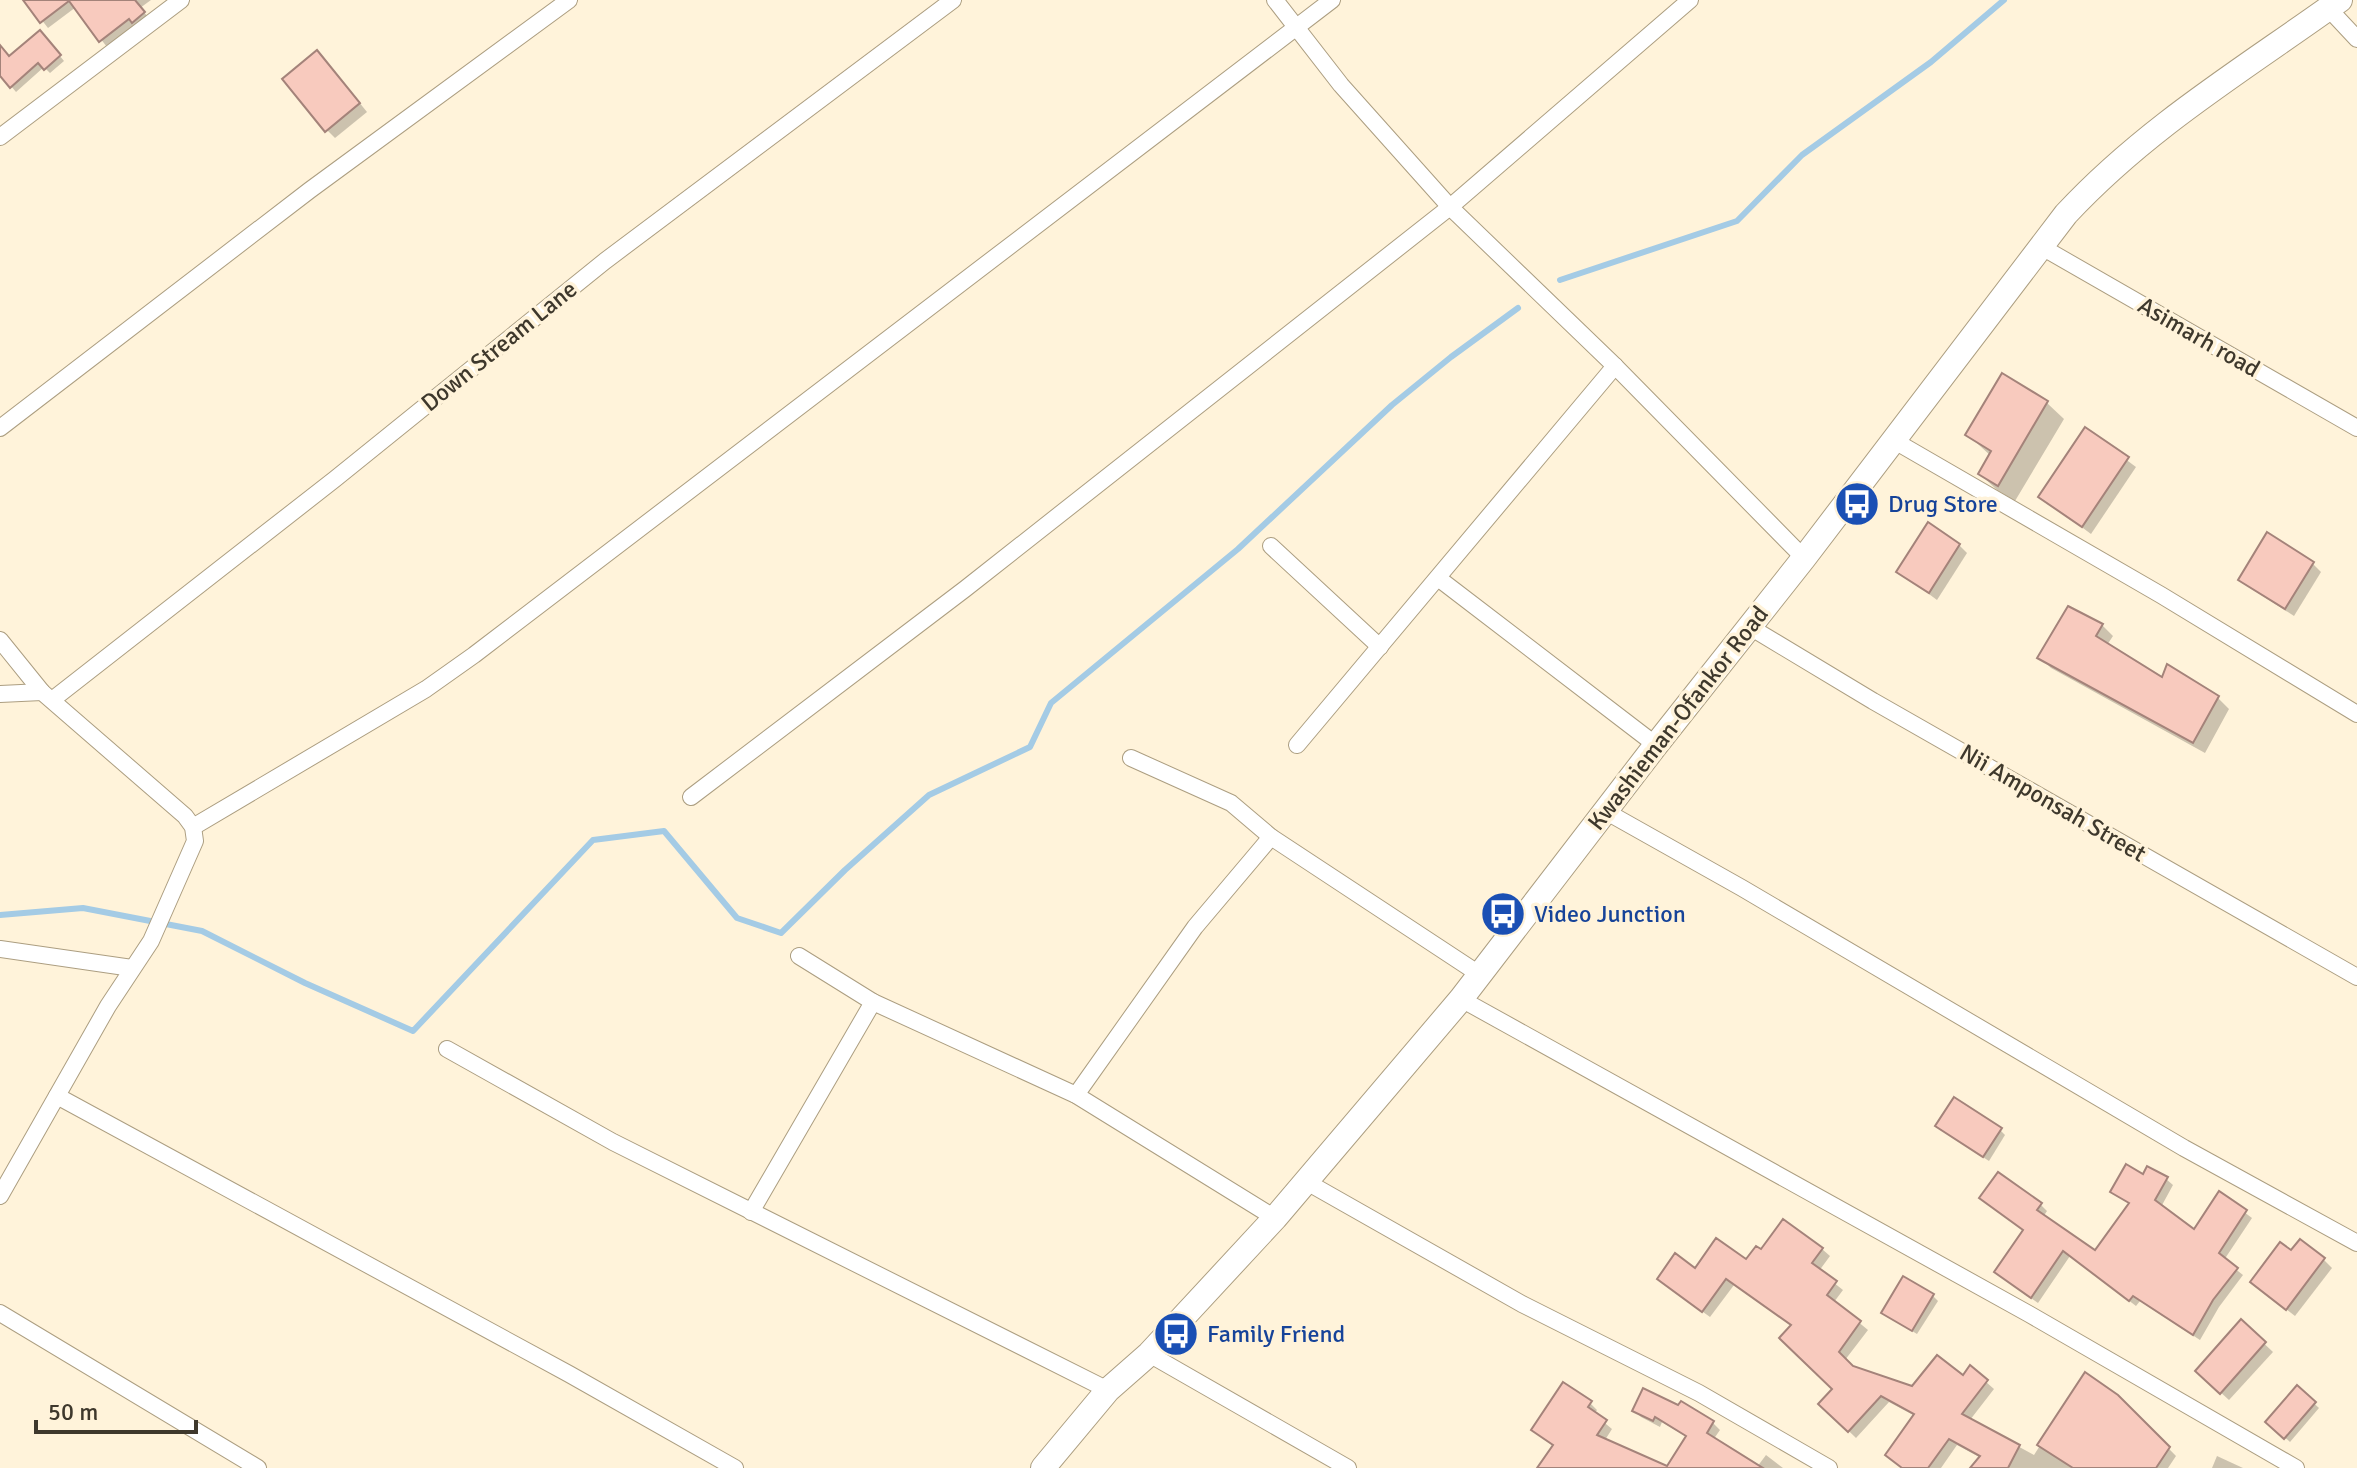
<svg xmlns="http://www.w3.org/2000/svg" width="2357" height="1468" font-family="Signika,sans-serif">
<rect width="100%" height="100%" fill="#fff3da"/>
<!-- shadow -->
<g fill="#0003">
<polygon points="26,0 151,0 140,8 150,19 107,47 76,7 48,28"/>
<polygon points="45,38 64,61 50,73 44,67 16,92 0,73 0,65"/>
<polygon points="325,60 367,112 335,138 327,130"/>
<polygon points="2047,403 2064,419 2015,501 1997,490 1980,474 1991,456 1968,435"/>
<polygon points="2086,430 2136,467 2091,534 2040,496"/>
<polygon points="2268,535 2313,564 2321,572 2294,616 2249,587 2241,579"/>
<polygon points="1959,545 1967,553 1937,600 1898,571"/>
<polygon points="2069,609 2102,625 2113,636 2107,645 2163,679 2218,698 2229,709 2205,753 2051,668 2040,657"/>
<polygon points="2000,1130 2005,1135 1989,1161 1943,1131"/>
<polygon points="1998,1174 2041,1205 2047,1211 2043,1217 2095,1253 2131,1205 2112,1192 2143,1176 2166,1179 2173,1185 2161,1207 2194,1232 2220,1194 2252,1218 2224,1260 2243,1275 2219,1307 2200,1340 2140,1301 2136,1306 2070,1256 2038,1303 2003,1278 2025,1231 1982,1198"/>
<polygon points="1822,1249 1830,1256 1819,1271 1843,1290 1834,1302 1868,1330 1845,1360 1852,1367 1913,1389 1963,1377 1970,1368 1994,1389 1970,1420 2034,1455 2085,1375 2117,1396 2176,1456 2168,1468 1973,1468 1981,1458 1957,1445 1941,1468 1906,1468 1915,1416 1889,1402 1856,1438 1821,1404 1835,1389 1792,1326 1734,1285 1710,1317 1667,1286 1695,1270 1746,1262 1761,1252"/>
<polygon points="2291,1253 2324,1260 2332,1268 2295,1316 2261,1290"/>
<polygon points="1933,1296 1938,1301 1917,1334 1889,1317"/>
<polygon points="2241,1322 2273,1352 2229,1400 2206,1379"/>
<polygon points="2297,1388 2319,1408 2290,1442 2268,1422"/>
<polygon points="1590,1403 1597,1410 1594,1414 1612,1429 1605,1440 1666,1468 1539,1468"/>
<polygon points="1634,1410 1713,1423 1720,1430 1713,1440 1757,1467 1766,1455 1783,1468 1669,1468 1687,1437 1662,1422 1660,1427 1641,1417"/>
<polygon points="2217,1456 2243,1468 2212,1468"/>
</g>
<g fill="none" stroke-linecap="round" stroke-linejoin="round">
<!-- stream -->
<g stroke="#a4cbe5" stroke-width="6">
<polyline points="1560,280 1737,221 1802,155 1931,62 2004,0"/>
<polyline points="0,915 83,908 202,931 305,983 413,1031 593,840 664,831 737,918 781,933 845,870 929,795 1030,747 1051,703 1238,549 1392,405 1451,357 1518,308"/>
</g>
</g>
<!-- building -->
<g fill="#f8cabe" stroke="#a4837a" stroke-width="2">
<polygon points="23,0 135,0 145,12 132,23 129,19 99,42 69,1 40,23"/>
<polygon points="40,30 61,55 44,70 38,63 10,88 0,76 0,45 9,56"/>
<polygon points="317,50 360,103 325,132 282,79"/>
<polygon points="2002,373 2048,401 1998,486 1978,474 1991,451 1965,435"/>
<polygon points="2085,427 2129,457 2082,527 2038,497"/>
<polygon points="1928,522 1960,544 1929,593 1896,572"/>
<polygon points="2267,532 2314,562 2285,609 2238,580"/>
<polygon points="2068,606 2103,624 2096,636 2162,677 2167,664 2219,696 2193,743 2037,658"/>
<polygon points="1954,1097 2002,1128 1983,1157 1935,1126"/>
<polygon points="2126,1164 2143,1174 2147,1166 2168,1177 2155,1200 2194,1229 2219,1191 2247,1210 2219,1253 2238,1268 2213,1300 2193,1335 2133,1296 2129,1301 2063,1251 2031,1298 1994,1272 2023,1230 1979,1198 1998,1172 2042,1203 2037,1210 2095,1250 2129,1203 2110,1192"/>
<polygon points="1783,1219 1823,1248 1812,1263 1837,1281 1827,1295 1861,1321 1839,1352 1853,1366 1912,1386 1937,1355 1963,1375 1970,1365 1988,1380 1962,1414 2020,1445 2008,1468 1970,1468 1980,1456 1949,1439 1928,1468 1902,1468 1885,1455 1914,1414 1881,1396 1848,1432 1818,1404 1832,1389 1779,1338 1791,1325 1726,1279 1702,1312 1657,1279 1675,1253 1695,1268 1716,1238 1746,1259 1756,1246 1761,1249"/>
<polygon points="2300,1239 2325,1258 2286,1310 2250,1282 2280,1242 2291,1250"/>
<polygon points="1903,1276 1934,1294 1912,1331 1881,1313"/>
<polygon points="2241,1319 2266,1342 2220,1394 2195,1371"/>
<polygon points="2085,1372 2118,1395 2170,1447 2156,1468 2073,1468 2037,1445"/>
<polygon points="1563,1382 1592,1401 1588,1407 1607,1420 1597,1435 1667,1466 1686,1436 1655,1417 1653,1421 1632,1411 1643,1388 1678,1405 1681,1401 1714,1421 1707,1433 1763,1468 1537,1468 1553,1445 1531,1430"/>
<polygon points="2297,1385 2316,1402 2284,1439 2265,1422"/>
</g>
<g fill="none" stroke-linecap="round" stroke-linejoin="round">
<!-- minor casing -->
<g stroke="#ac9e81" stroke-width="18">
<g id="minor">
<polyline points="1275,0 1341,85 1450,207 1615,366 1804,558"/>
<polyline points="2328,8 2357,39"/>
<polyline points="0,137 181,0"/>
<polyline points="2040,246 2357,428"/>
<polyline points="0,428 310,190 569,0"/>
<polyline points="1893,440 2161,595 2357,714"/>
<polyline points="1271,546 1380,647"/>
<polyline points="1438,578 1656,745"/>
<polyline points="1750,627 1873,701 2357,977"/>
<polyline points="0,640 42,692 185,816 193,827 195,841 151,941 108,1006 0,1196"/>
<polyline points="0,694 42,692"/>
<polyline points="52,700 335,479 605,261 953,0"/>
<polyline points="1297,745 1615,366"/>
<polyline points="1131,758 1231,803 1271,837 1479,974"/>
<polyline points="691,797 965,589 1450,207 1690,0"/>
<polyline points="1605,811 1742,888 2184,1148 2357,1243"/>
<polyline points="193,827 426,689 474,655 1332,0"/>
<polyline points="0,949 132,968"/>
<polyline points="799,956 873,1002 1076,1095 1275,1218"/>
<polyline points="1461,999 2029,1314 2296,1468"/>
<polyline points="447,1049 613,1142 1108,1390"/>
<polyline points="1076,1095 1195,927 1271,837"/>
<polyline points="57,1096 569,1374 735,1468"/>
<polyline points="1305,1181 1522,1304 1699,1393 1829,1468"/>
<polyline points="751,1212 873,1002"/>
<polyline points="0,1313 258,1468"/>
<polyline points="1149,1354 1348,1468"/>
</g>
</g>
<!-- secondary casing -->
<g stroke="#ac9e81" stroke-width="26">
<path id="secondary" d="M1043 1468 1108 1390 1149 1354 1275 1218 1461 999 1656 745 1804 558 2066 214C2147 127 2244 69 2340 0"/>
</g>
<!-- minor -->
<use href="#minor" stroke="#fff" stroke-width="16"/>
<!-- secondary -->
<use href="#secondary" stroke="#fff" stroke-width="24"/>
</g>
<!-- icons -->
<defs>
<g id="bus-disc" transform="scale(2.3)"><circle r="9.5" fill="#1a4fb4" stroke="#fff3da"/><path d="M-5-6H5V4H4V6H2V4H-2V6H-4V4H-5ZM-3.5-4V0h7V-4ZM-3.5 1.2v1.5H-2V1.2ZM2 1.2v1.5H3.5V1.2Z" fill="#fff"/></g>
</defs>
<g fill-rule="evenodd">
<use href="#bus-disc" x="1857" y="504"/>
<use href="#bus-disc" x="1503" y="914"/>
<use href="#bus-disc" x="1176" y="1334"/>
</g>
<g text-anchor="middle" dominant-baseline="central" stroke-width="7" stroke-linejoin="round" paint-order="stroke">
<!-- street labels -->
<g font-size="24" fill="#3e382c" stroke="#fff3da">
<text transform="translate(2199 337) rotate(30)">Asimarh road</text>
<text transform="translate(499 346) rotate(-39)">Down Stream Lane</text>
<text transform="translate(1678 718) rotate(-52)">Kwashieman-Ofankor Road</text>
<text transform="translate(2053 803) rotate(30)">Nii Amponsah Street</text>
</g>
<!-- transit labels -->
<g font-size="24" fill="#164399" stroke="#fff3da" text-anchor="start">
<text x="1888" y="504">Drug Store</text>
<text x="1534" y="914">Video Junction</text>
<text x="1207" y="1334">Family Friend</text>
</g>
</g>
<!-- scale -->
<path d="M36 1420v12h160v-12" fill="none" stroke="#3e382c" stroke-width="4"/>
<text x="48" y="1420" font-size="24" fill="#3e382c" stroke="#fff3da" stroke-width="6" paint-order="stroke">50 m</text>
</svg>
